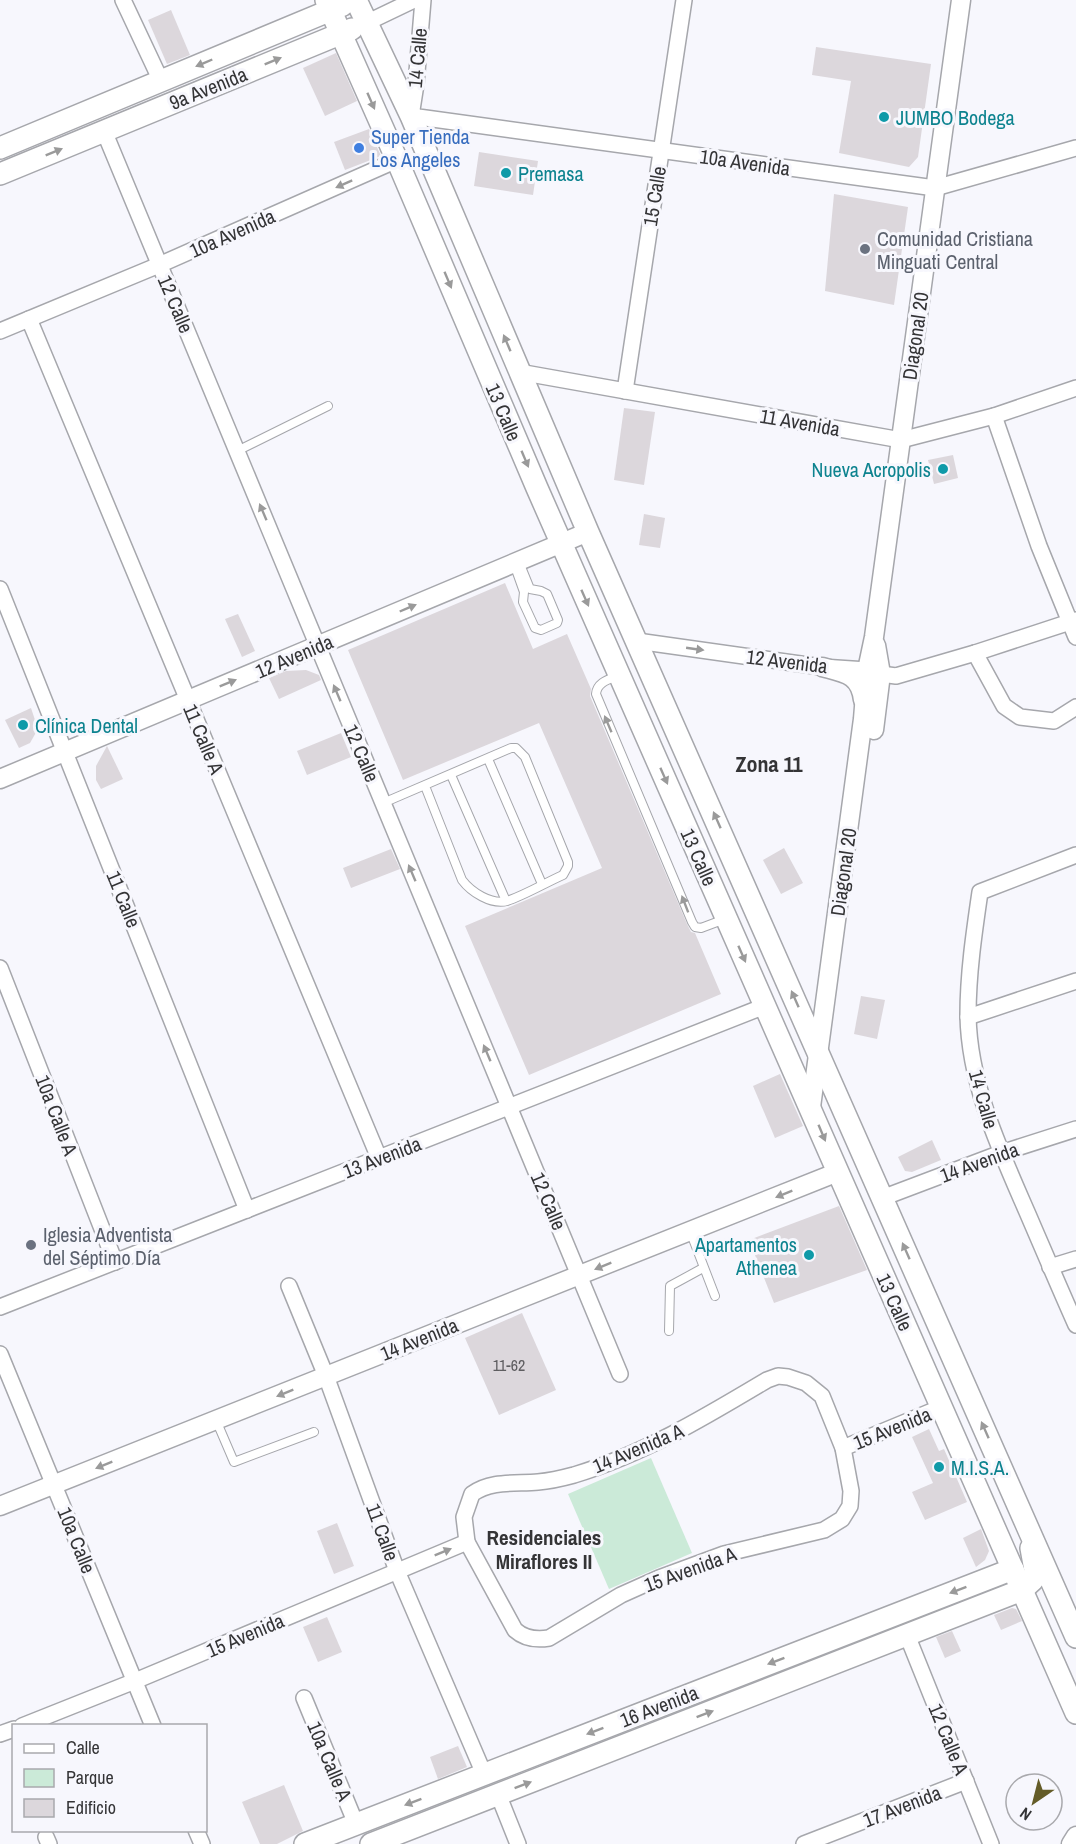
<svg xmlns="http://www.w3.org/2000/svg" width="1076" height="1844" font-family="'Archivo Narrow',sans-serif">
<rect width="100%" height="100%" fill="#f7f7fd"/>
<!-- green -->
<polygon fill="#cbead8" points="651,1458 692,1553 609,1589 568,1494"/>
<!-- building -->
<g fill="#dcd7dc">
<polygon points="171,10 190,55 167,64 148,20"/>
<polygon points="816,47 931,64 918,157 909,167 839,153 851,81 812,75"/>
<polygon points="336,53 357,101 325,116 303,68"/>
<polygon points="369,129 381,156 345,170 334,142"/>
<polygon points="479,152 538,161 533,195 474,186"/>
<polygon points="834,194 908,207 894,305 825,291"/>
<polygon points="624,408 655,412 644,485 614,480"/>
<polygon points="953,455 958,478 934,484 928,460"/>
<polygon points="644,514 665,518 660,548 639,545"/>
<polygon points="505,583 533,649 567,634 591,689 590,696 687,924 691,932 695,933 721,994 529,1075 465,926 602,868 539,723 403,780 348,650"/>
<polygon points="238,614 255,651 242,657 225,619"/>
<polygon points="306,670 319,675 321,680 279,699 269,678 286,671"/>
<polygon points="31,708 38,729 30,743 19,748 5,720"/>
<polygon points="341,733 351,757 307,775 297,751"/>
<polygon points="107,746 123,779 101,789 96,780 96,766"/>
<polygon points="784,848 803,883 781,894 763,860"/>
<polygon points="391,849 400,869 351,888 343,868"/>
<polygon points="861,996 885,1000 877,1039 854,1034"/>
<polygon points="780,1074 803,1126 775,1138 753,1086"/>
<polygon points="932,1140 941,1160 912,1172 905,1171 898,1157"/>
<polygon points="839,1206 867,1270 774,1303 749,1240"/>
<polygon points="522,1313 556,1390 499,1415 465,1338"/>
<polygon points="929,1429 939,1451 944,1449 967,1502 925,1520 912,1492 933,1483 912,1437"/>
<polygon points="337,1523 354,1566 334,1574 317,1531"/>
<polygon points="981,1529 989,1551 985,1560 976,1567 963,1538"/>
<polygon points="1012,1608 1016,1609 1022,1621 1001,1630 994,1615"/>
<polygon points="327,1617 342,1652 318,1662 303,1627"/>
<polygon points="952,1631 961,1651 945,1658 936,1637"/>
<polygon points="458,1746 467,1767 438,1779 430,1757"/>
<polygon points="284,1785 303,1831 277,1844 260,1844 242,1802"/>
</g>
<g fill="none" stroke-linecap="round" stroke-linejoin="round">
<!-- service casing -->
<g stroke="#a6a7ac" stroke-width="10">
<g id="service">
<polyline points="237,451 328,406"/>
<polyline points="514,564 524,592 523,602 535,628 541,630 557,623 558,620 547,594 541,591 530,589 519,562"/>
<path d="M617 676C607 680 597 683 596 694L692 922 695 927 701 928 725 919"/>
<polyline points="488,759 542,884"/>
<polyline points="451,775 506,901"/>
<path d="M383 803 511 748H516L525 757 568 862V866L563 875C545 883 525 895 507 901 491 905 471 892 462 880L425 786"/>
<polyline points="690,1231 715,1296"/>
<polyline points="669,1331 670,1286 703,1268"/>
<polyline points="216,1420 234,1462 314,1432"/>
</g>
</g>
<!-- minor casing -->
<g stroke="#a6a7ac" stroke-width="18">
<g id="minor">
<polyline points="123,0 161,81"/>
<polyline points="423,0 416,84 411,116 935,188 1076,148"/>
<polyline points="366,23 414,0"/>
<polyline points="104,131 620,1374"/>
<polyline points="29,319 379,1158"/>
<polyline points="0,331 159,265 397,160"/>
<polyline points="519,372 901,440 994,416 1076,388"/>
<polyline points="625,391 684,0"/>
<polyline points="994,416 1039,546 1076,637"/>
<polyline points="0,589 247,1210"/>
<polyline points="637,641 822,667 867,670"/>
<polyline points="975,653 1004,706 1020,717 1054,721 1076,707"/>
<polyline points="881,674 896,676 975,653 1076,620"/>
<path d="M1076 855 980 892C974 933 968 974 968 1015 969 1084 1000 1150 1027 1212 1043 1249 1059 1287 1076 1325"/>
<polyline points="0,968 115,1262"/>
<polyline points="968,1017 1076,981"/>
<polyline points="882,1198 1001,1153 1076,1129"/>
<polyline points="1050,1267 1076,1259"/>
<polyline points="289,1286 326,1376 397,1571 484,1774"/>
<polyline points="0,1307 765,1006"/>
<polyline points="0,1354 153,1726"/>
<path d="M778 1376 788 1377 806 1383 822 1396 843 1448 851 1491 850 1506 842 1519 824 1530 724 1554 659 1578 621 1595 549 1638C537 1640 525 1639 515 1630L467 1542 464 1517 472 1494C491 1480 516 1484 538 1482 550 1481 563 1478 574 1475 644 1454 705 1417 767 1380Z"/>
<polyline points="843,1448 942,1407"/>
<polyline points="907,1635 991,1844"/>
<polyline points="304,1698 356,1824"/>
<polyline points="22,1726 135,1681 467,1542"/>
<polyline points="0,1734 14,1729"/>
<polyline points="498,1794 518,1844"/>
<polyline points="196,1830 202,1844"/>
<polyline points="46,1837 49,1844"/>
<polyline points="804,1844 966,1781"/>
</g>
</g>
<!-- tertiary casing -->
<g stroke="#a6a7ac" stroke-width="21">
<g id="tertiary">
<path d="M822 667C844 673 860 674 863 700"/>
<polyline points="874,730 881,674 876,645"/>
<polyline points="0,779 588,532"/>
<polyline points="811,1107 863,719 867,670 874,637 961,0"/>
<polyline points="0,1506 838,1172"/>
<polyline points="1071,1844 1076,1836"/>
</g>
</g>
<!-- secondary casing -->
<g stroke="#a6a7ac" stroke-width="24">
<g id="secondary">
<polyline points="326,0 397,160 537,488 1076,1713"/>
<polyline points="356,0 411,116 588,532 1076,1637"/>
<polyline points="0,148 343,5"/>
<polyline points="0,174 352,29"/>
<polyline points="305,1844 1013,1569"/>
<polyline points="371,1844 1022,1590 1033,1580 1035,1570 1031,1548"/>
</g>
</g>
<!-- service -->
<use href="#service" stroke="#fff" stroke-width="8"/>
<!-- minor -->
<use href="#minor" stroke="#fff" stroke-width="15"/>
<!-- tertiary -->
<use href="#tertiary" stroke="#fff" stroke-width="18"/>
<!-- secondary -->
<use href="#secondary" stroke="#fff" stroke-width="21"/>
</g>
<!-- one-way arrows -->
<defs><path id="oneway-solid" d="M-6-.8H1V-3.2L6.5 0L1 3.2V.8H-6Z" transform="scale(1.5)"/></defs>
<g fill="#9a9a9a">
<use href="#oneway-solid" transform="translate(273 61) rotate(-22)"/>
<use href="#oneway-solid" transform="translate(204 63) rotate(157)"/>
<use href="#oneway-solid" transform="translate(371 101) rotate(66)"/>
<use href="#oneway-solid" transform="translate(54 152) rotate(-22)"/>
<use href="#oneway-solid" transform="translate(344 184) rotate(156)"/>
<use href="#oneway-solid" transform="translate(448 280) rotate(67)"/>
<use href="#oneway-solid" transform="translate(507 343) rotate(-113)"/>
<use href="#oneway-solid" transform="translate(525 459) rotate(67)"/>
<use href="#oneway-solid" transform="translate(263 512) rotate(-113)"/>
<use href="#oneway-solid" transform="translate(585 598) rotate(66)"/>
<use href="#oneway-solid" transform="translate(408 608) rotate(-23)"/>
<use href="#oneway-solid" transform="translate(695 649) rotate(8)"/>
<use href="#oneway-solid" transform="translate(228 683) rotate(-22)"/>
<use href="#oneway-solid" transform="translate(337 693) rotate(-113)"/>
<use href="#oneway-solid" transform="translate(608 724) rotate(-113)"/>
<use href="#oneway-solid" transform="translate(664 776) rotate(66)"/>
<use href="#oneway-solid" transform="translate(717 820) rotate(-114)"/>
<use href="#oneway-solid" transform="translate(412 873) rotate(-113)"/>
<use href="#oneway-solid" transform="translate(685 904) rotate(-111)"/>
<use href="#oneway-solid" transform="translate(742 954) rotate(66)"/>
<use href="#oneway-solid" transform="translate(795 999) rotate(-114)"/>
<use href="#oneway-solid" transform="translate(487 1053) rotate(-113)"/>
<use href="#oneway-solid" transform="translate(822 1133) rotate(67)"/>
<use href="#oneway-solid" transform="translate(784 1194) rotate(158)"/>
<use href="#oneway-solid" transform="translate(906 1251) rotate(-114)"/>
<use href="#oneway-solid" transform="translate(603 1266) rotate(158)"/>
<use href="#oneway-solid" transform="translate(285 1393) rotate(158)"/>
<use href="#oneway-solid" transform="translate(985 1430) rotate(-114)"/>
<use href="#oneway-solid" transform="translate(104 1465) rotate(158)"/>
<use href="#oneway-solid" transform="translate(443 1552) rotate(-22)"/>
<use href="#oneway-solid" transform="translate(958 1590) rotate(159)"/>
<use href="#oneway-solid" transform="translate(776 1661) rotate(159)"/>
<use href="#oneway-solid" transform="translate(705 1714) rotate(-21)"/>
<use href="#oneway-solid" transform="translate(595 1731) rotate(159)"/>
<use href="#oneway-solid" transform="translate(523 1785) rotate(-21)"/>
<use href="#oneway-solid" transform="translate(413 1802) rotate(159)"/>
</g>
<!-- markers -->
<g fill="#0f9aa8" stroke="#f7f7fd" stroke-width="2">
<circle cx="884" cy="117" r="6"/>
<circle cx="506" cy="173" r="6"/>
<circle cx="943" cy="469" r="6"/>
<circle cx="23" cy="725" r="6"/>
<circle cx="809" cy="1255" r="6"/>
<circle cx="939" cy="1467" r="6"/>
</g>
<circle fill="#3f7fe0" stroke="#f7f7fd" stroke-width="2" cx="359" cy="148" r="6"/>
<g fill="#6b7280" stroke="#f7f7fd" stroke-width="2">
<circle cx="865" cy="249" r="6"/>
<circle cx="31" cy="1245" r="6"/>
</g>
<g text-anchor="middle" dominant-baseline="central" stroke-width="6" stroke-linejoin="round" paint-order="stroke">
<!-- number labels -->
<g font-size="16" fill="#5e5d60">
<text x="509" y="1365">11-62</text>
</g>
<!-- street labels -->
<g font-size="20" fill="#343436" stroke="#f7f7fd">
<text transform="translate(417 58) rotate(-85)">14 Calle</text>
<text transform="translate(208 88) rotate(-22)">9a Avenida</text>
<text transform="translate(745 162) rotate(8)">10a Avenida</text>
<text transform="translate(654 196) rotate(-81)">15 Calle</text>
<text transform="translate(232 233) rotate(-24)">10a Avenida</text>
<text transform="translate(176 304) rotate(67)">12 Calle</text>
<text transform="translate(915 336) rotate(-82)">Diagonal 20</text>
<text transform="translate(504 412) rotate(67)">13 Calle</text>
<text transform="translate(800 422) rotate(10)">11 Avenida</text>
<text transform="translate(294 656) rotate(-23)">12 Avenida</text>
<text transform="translate(787 661) rotate(7)">12 Avenida</text>
<text transform="translate(204 739) rotate(67)">11 Calle A</text>
<text transform="translate(362 753) rotate(67)">12 Calle</text>
<text transform="translate(699 857) rotate(66)">13 Calle</text>
<text transform="translate(843 872) rotate(-82)">Diagonal 20</text>
<text transform="translate(124 899) rotate(68)">11 Calle</text>
<text transform="translate(984 1099) rotate(74)">14 Calle</text>
<text transform="translate(57 1115) rotate(69)">10a Calle A</text>
<text transform="translate(382 1157) rotate(-21)">13 Avenida</text>
<text transform="translate(979 1162) rotate(-20)">14 Avenida</text>
<text transform="translate(549 1201) rotate(67)">12 Calle</text>
<text transform="translate(895 1302) rotate(66)">13 Calle</text>
<text transform="translate(419 1339) rotate(-22)">14 Avenida</text>
<text transform="translate(892 1428) rotate(-22)">15 Avenida</text>
<text transform="translate(638 1448) rotate(-23)">14 Avenida A</text>
<text transform="translate(383 1532) rotate(70)">11 Calle</text>
<text transform="translate(77 1540) rotate(68)">10a Calle</text>
<text transform="translate(690 1569) rotate(-20)">15 Avenida A</text>
<text transform="translate(245 1635) rotate(-23)">15 Avenida</text>
<text transform="translate(659 1706) rotate(-21)">16 Avenida</text>
<text transform="translate(949 1739) rotate(68)">12 Calle A</text>
<text transform="translate(330 1761) rotate(67)">10a Calle A</text>
<text transform="translate(902 1806) rotate(-21)">17 Avenida</text>
</g>
<!-- culture labels -->
<g font-size="20" fill="#0d838f" stroke="#f7f7fd" text-anchor="start">
<text x="896" y="117">JUMBO Bodega</text>
<text x="518" y="173">Premasa</text>
<text x="931" y="469" text-anchor="end">Nueva Acropolis</text>
<text x="35" y="725">Clínica Dental</text>
<text x="797" y="1244" text-anchor="end">Apartamentos<tspan x="797" dy="23">Athenea</tspan></text>
<text x="951" y="1467">M.I.S.A.</text>
</g>
<!-- shop labels -->
<g font-size="20" fill="#366cbe" stroke="#f7f7fd" text-anchor="start">
<text x="371" y="136">Super Tienda<tspan x="371" dy="23">Los Angeles</tspan></text>
</g>
<!-- worship labels -->
<g font-size="20" fill="#5b616d" stroke="#f7f7fd" text-anchor="start">
<text x="877" y="238">Comunidad Cristiana<tspan x="877" dy="23">Minguati Central</tspan></text>
<text x="43" y="1234">Iglesia Adventista<tspan x="43" dy="23">del Séptimo Día</tspan></text>
</g>
<!-- neighbourhood labels -->
<g font-size="21" font-weight="bold" fill="#343436" stroke="#f7f7fd">
<text x="544" y="1537">Residenciales<tspan x="544" dy="24">Miraflores II</tspan></text>
</g>
<!-- quarter labels -->
<g font-size="22" font-weight="bold" fill="#343436" stroke="#f7f7fd">
<text x="769" y="764">Zona 11</text>
</g>
</g>
<!-- legend -->
<rect x="12" y="1724" width="195" height="108" fill="#f7f7fd" stroke="#a9a9ad" stroke-width="1.5"/>
<rect x="24" y="1744" width="30" height="9" fill="#ffffff" stroke="#a9a9ad" stroke-width="1.5"/>
<text x="66" y="1754" font-size="18" fill="#343436">Calle</text>
<rect x="24" y="1769" width="30" height="18" fill="#cbead8" stroke="#a9a9ad" stroke-width="1.5"/>
<text x="66" y="1784" font-size="18" fill="#343436">Parque</text>
<rect x="24" y="1799" width="30" height="18" fill="#dcd7dc" stroke="#a9a9ad" stroke-width="1.5"/>
<text x="66" y="1814" font-size="18" fill="#343436">Edificio</text>
<!-- north arrow -->
<g transform="translate(1034 1802) rotate(215)"><circle r="28" fill="#f7f7fd" stroke="#a9a9ad" stroke-width="1.5"/>
<path d="M0-4.5L10 22L0 15L-10 22Z" fill="#645c28"/>
<text y="-9" font-size="16" font-weight="bold" text-anchor="middle" fill="#343436">N</text>
</g>
</svg>
